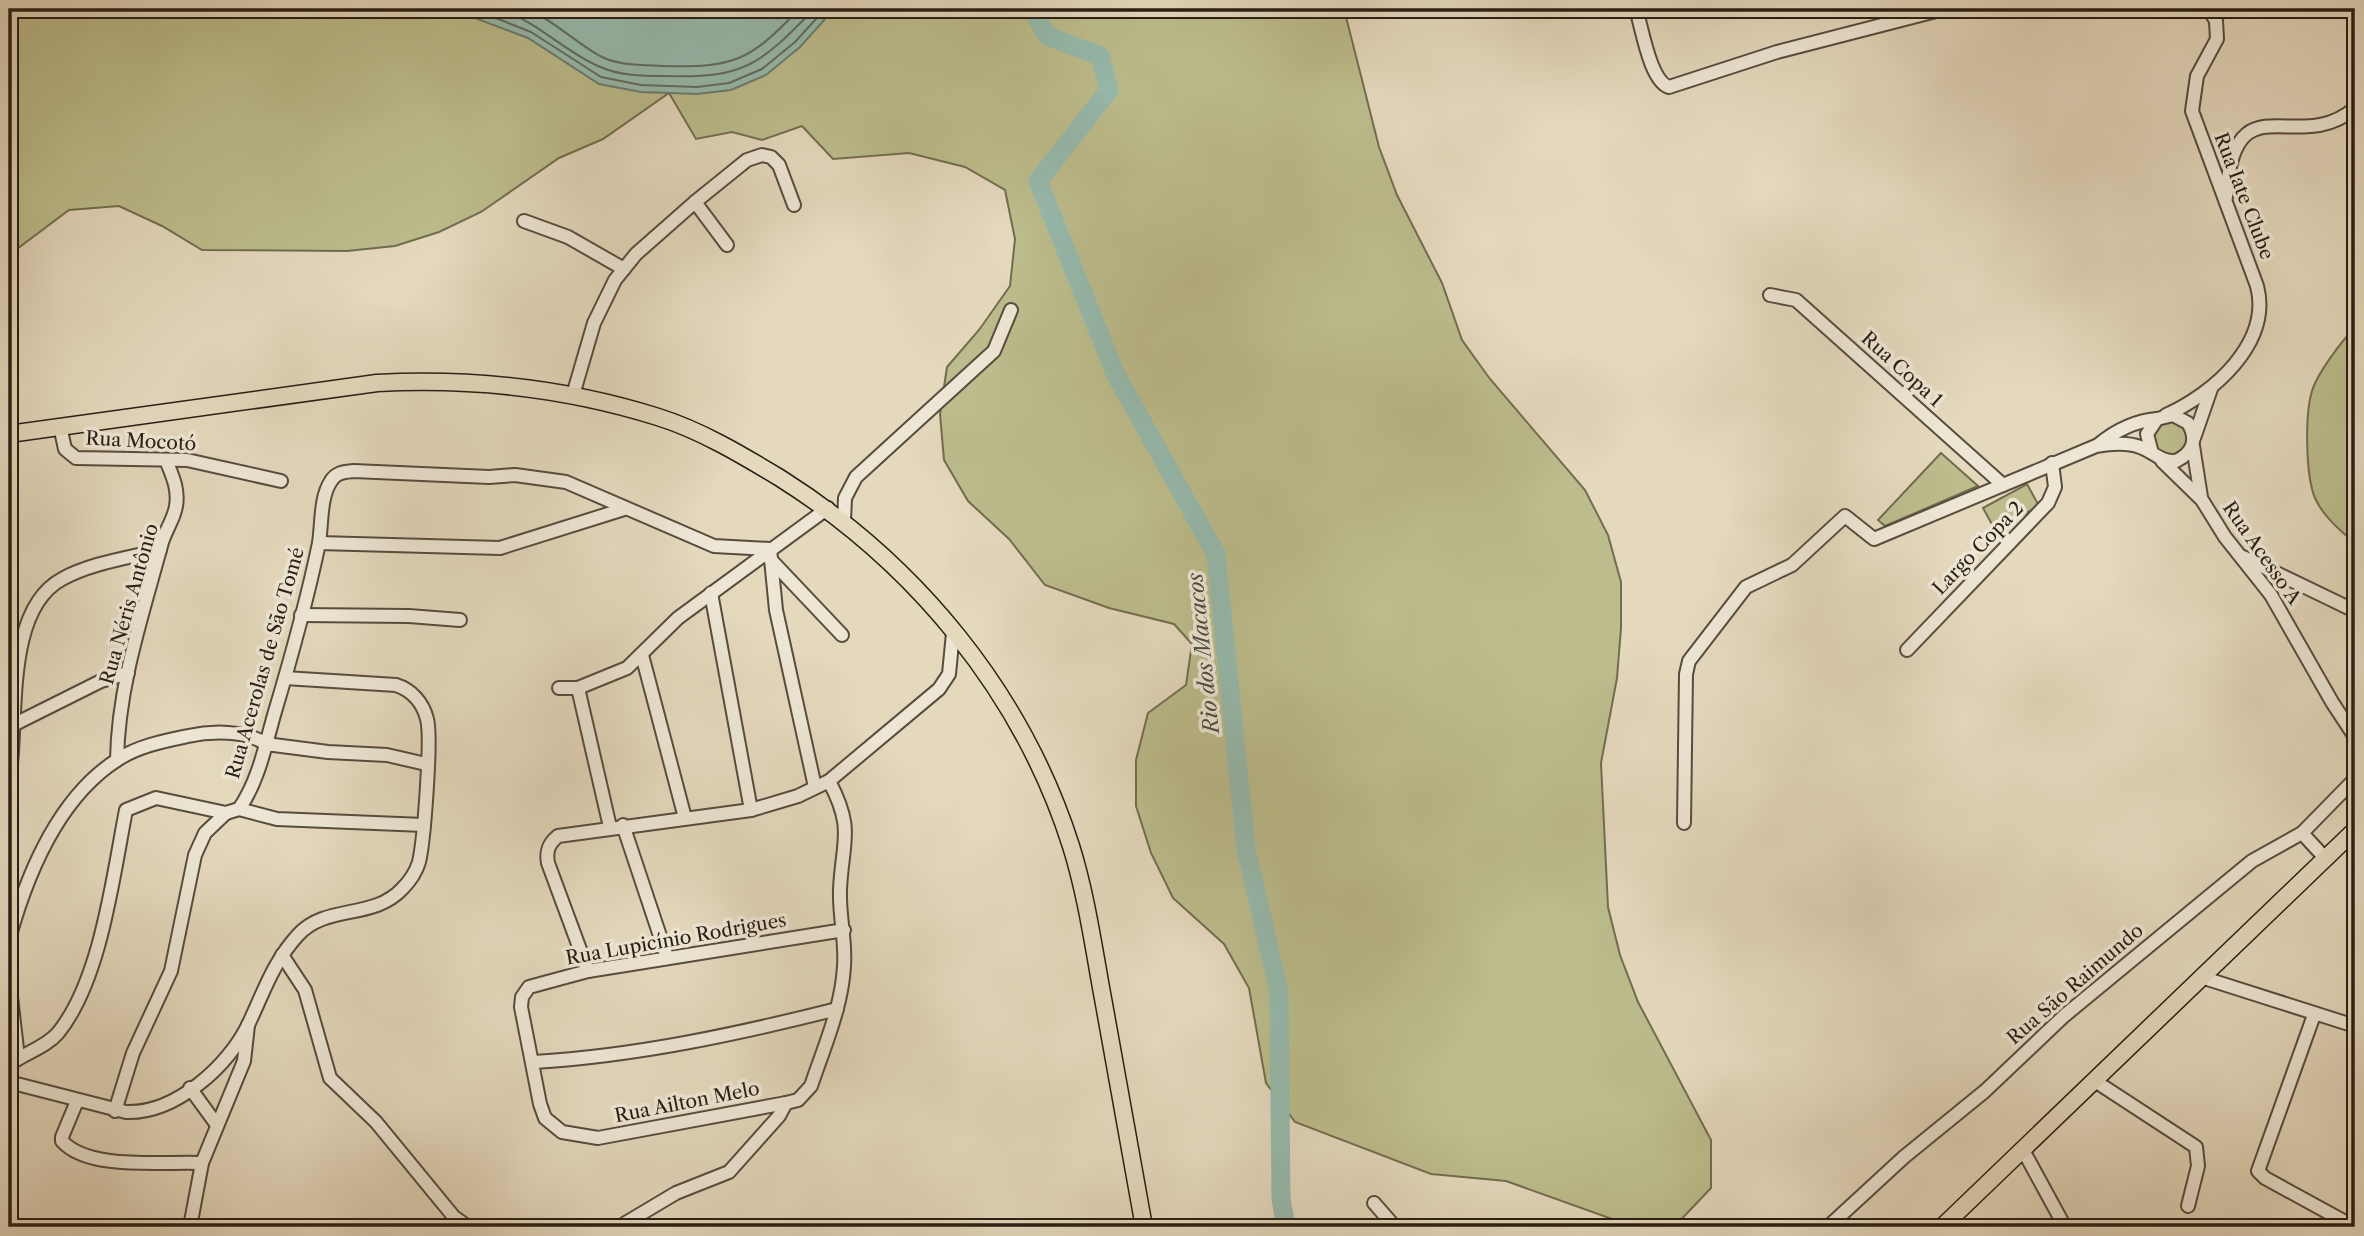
<svg xmlns="http://www.w3.org/2000/svg" width="2364" height="1236" font-family="'Libre Caslon Text',serif">
<rect width="100%" height="100%" fill="#e4d8bd"/>
<filter id="stains"><feTurbulence type="fractalNoise" baseFrequency=".00286" numOctaves="4"/><feColorMatrix values="0 0 0 0 .2 0 0 0 0 .09 0 0 0 0 .02 0 0 0 .5 -.17"/></filter>
<radialGradient id="worn" r=".72"><stop offset=".6" stop-color="#630" stop-opacity="0"/><stop offset="1" stop-color="#630" stop-opacity=".3"/></radialGradient>
<!-- green -->
<g fill="#bcbc8c" stroke="#726d50" stroke-width="2">
<polygon points="9,9 1344,9 1379,147 1397,195 1442,283 1462,340 1490,379 1585,490 1608,535 1621,582 1621,628 1617,678 1601,763 1608,907 1620,955 1638,1002 1711,1140 1711,1188 1674,1227 1626,1224 1506,1181 1431,1174 1295,1122 1266,1083 1249,988 1224,944 1173,898 1151,853 1136,806 1136,760 1148,713 1186,685 1192,644 1174,624 1109,608 1045,585 1009,539 968,501 944,460 940,414 947,367 979,330 1010,286 1015,239 1005,190 965,167 909,153 833,159 802,126 762,140 732,132 696,139 669,93 603,139 559,158 481,212 439,232 395,246 347,251 202,250 162,226 119,206 69,210 9,255"/>
<path d="M2355 328V543C2339 530 2317 511 2312 489 2306 465 2305 414 2312 391 2317 374 2342 340 2355 328Z"/>
<polygon points="2168,418 2185,424 2190,443 2177,457 2158,454 2152,429"/>
<polygon points="1941,453 1978,486 1885,526 1878,520"/>
<polygon points="2027,484 2039,506 1995,530 1983,508"/>
</g>
<!-- water -->
<polygon fill="#96baad" stroke="#6a7c70" stroke-width="2" points="451,9 834,9 800,47 766,75 731,90 697,94 641,92 599,84 528,38"/>
<g fill="none" stroke-linecap="round" stroke-linejoin="round">
<!-- shore -->
<g stroke="#5f6c60" stroke-width="2">
<polyline points="473,9 531,32 601,77 641,85 697,87 729,83 762,69 795,42 825,9"/>
<path d="M501 9C540 24 564 51 598 66 619 76 643 76 666 76 744 79 761 64 814 9"/>
<path d="M528 9C554 21 575 42 600 56 619 66 643 65 663 66 734 68 750 61 799 9"/>
</g>
<!-- river -->
<polyline stroke="#96baad" stroke-width="19" points="1032,9 1047,36 1100,56 1109,90 1038,181 1116,375 1216,554 1246,849 1279,991 1281,1199 1286,1227"/>
<!-- minor casing -->
<g stroke="#574c3e" stroke-width="16">
<g id="minor">
<path d="M1636 9C1642 28 1650 81 1669 87L1777 52 1944 9"/>
<path d="M2226 197C2234 77 2297 158 2355 108"/>
<polyline points="695,202 727,245"/>
<polyline points="524,221 568,237 624,269"/>
<polyline points="1770,295 1796,300 2003,485"/>
<polyline points="573,395 594,323 615,280 636,254 695,202 747,160 762,155 771,157 779,165 794,205"/>
<path d="M2166 415C2213 394 2272 343 2257 286L2192 111 2197 76 2217 39 2216 21 2209 9"/>
<polyline points="60,426 65,449 76,458 187,460 281,481"/>
<polyline points="2194,438 2211,389"/>
<path d="M2098 445C2116 430 2134 421 2157 419"/>
<polyline points="2193,446 2201,497"/>
<polyline points="2162,461 2202,500 2225,537 2271,595 2332,702 2355,737"/>
<polyline points="844,521 845,498 856,477 994,351 1011,310"/>
<polyline points="319,543 500,548 624,509"/>
<polyline points="2243,557 2355,611"/>
<polyline points="770,559 842,635"/>
<polyline points="711,593 751,810"/>
<polyline points="301,615 409,616 460,620"/>
<polyline points="1907,650 2048,503 2055,487 2052,463"/>
<polyline points="642,655 685,818"/>
<polyline points="559,688 578,688 627,668 678,618 828,508"/>
<polyline points="578,688 610,827"/>
<polyline points="15,724 101,681 128,673"/>
<path d="M117 760C118 687 142 616 161 546 164 532 174 520 176 506 179 489 172 475 166 460"/>
<path d="M9 780C19 724 3 611 62 579 91 563 128 558 160 550"/>
<path d="M829 781C855 830 842 841 840 890 839 916 846 941 844 966 842 1007 824 1047 811 1086L798 1100 786 1103 598 1138 562 1132 545 1118 540 1104 521 1007 522 997 529 987 588 971 844 930"/>
<polyline points="239,809 277,819 424,825"/>
<path d="M1684 823 1686 674 1689 661 1746 587 1792 565 1845 516 1874 539 2096 446C2110 444 2126 442 2140 447 2154 452 2160 462 2176 461 2193 453 2198 439 2188 423L2173 415 2157 419 2147 434 2152 453"/>
<polyline points="623,825 667,957"/>
<polyline points="2302,833 2325,858"/>
<path d="M9 939C27 874 58 798 117 760 138 746 164 741 188 736 211 731 246 730 266 744L328 752 387 755 426 764"/>
<polyline points="282,955 305,990 330,1078 376,1122 454,1217 468,1227"/>
<path d="M588 971 548 863C546 852 548 844 558 836L751 810 798 796 829 781 939 689 949 674 953 633"/>
<polyline points="2201,977 2355,1026"/>
<polyline points="9,979 18,1058"/>
<polyline points="2314,1015 2258,1171 2265,1178 2349,1224"/>
<path d="M534 1062C636 1056 738 1034 837 1009"/>
<path d="M9 1065C24 1053 45 1048 58 1033 101 980 113 876 126 810L156 798 226 813 239 809C258 782 265 747 274 715 291 658 307 601 319 543 322 524 320 497 331 481 336 472 345 472 354 471L489 477 515 475 566 482 714 546 770 549 776 610 815 787"/>
<polyline points="2095,1081 2196,1147 2198,1166 2188,1206"/>
<path d="M9 1082 126 1112C175 1114 229 1066 249 1023 264 991 274 961 298 935 326 904 373 920 402 889 409 882 416 872 419 862 424 841 432 738 427 719 423 703 412 690 396 685L285 678"/>
<polyline points="190,1088 217,1125"/>
<path d="M77 1101 62 1137V1141C88 1171 165 1161 202 1163"/>
<polyline points="115,1111 133,1053 171,971 195,855 205,833 226,813"/>
<polyline points="2023,1150 2065,1227"/>
<polyline points="1374,1203 1395,1227"/>
<polyline points="190,1227 202,1163 244,1061 248,1025"/>
<polyline points="619,1227 676,1193 729,1172 779,1116 786,1103"/>
<polyline points="1828,1227 1904,1157 1985,1091 2064,1016 2252,861 2302,833 2355,779"/>
</g>
</g>
<!-- major casing -->
<g stroke="#281e14" stroke-width="19">
<g id="major">
<path d="M9 434 377 383C473 378 566 388 658 417 700 430 742 455 780 478 915 563 1022 692 1071 846 1087 897 1094 951 1104 1004 1117 1079 1131 1153 1144 1227"/>
<polyline points="1942,1227 2355,830"/>
</g>
</g>
<!-- minor -->
<use href="#minor" stroke="#ede6d4" stroke-width="12"/>
<!-- major -->
<use href="#major" stroke="#e4d8bd" stroke-width="16"/>
</g>
<g text-anchor="middle" dominant-baseline="central" stroke-width="7" stroke-linejoin="round" paint-order="stroke">
<!-- street labels -->
<g font-size="19" fill="#281e14" stroke="#ede6d4">
<text transform="translate(2244 196) rotate(69)">Rua Iate Clube</text>
<text transform="translate(1902 369) rotate(42)">Rua Copa 1</text>
<text transform="translate(141 441) rotate(3)">Rua Mocotó</text>
<text transform="translate(1978 548) rotate(-46)">Largo Copa 2</text>
<text transform="translate(2262 553) rotate(55)">Rua Acesso A</text>
<text transform="translate(129 604) rotate(-74)">Rua Néris Antônio</text>
<text transform="translate(265 663) rotate(-74)">Rua Acerolas de São Tomé</text>
<text transform="translate(676 939) rotate(-10)">Rua Lupicínio Rodrigues</text>
<text transform="translate(2075 984) rotate(-41)">Rua São Raimundo</text>
<text transform="translate(687 1102) rotate(-11)">Rua Ailton Melo</text>
</g>
<!-- water labels -->
<g font-size="21" font-style="italic" fill="#494d42" stroke="#ede6d4">
<text transform="translate(1203 653) rotate(-96)">Rio dos Macacos</text>
</g>
</g>
<!-- margin -->
<rect width="2364" height="1236" fill="none" stroke="#e4d8bd" stroke-width="35"/>
<rect x="10" y="10" width="2343" height="1215" fill="none" stroke="#281e14" stroke-width="3.5"/>
<rect x="18" y="18" width="2329" height="1201" fill="none" stroke="#281e14" stroke-width="2"/>
<rect width="100%" height="100%" filter="url(#stains)"/>
<rect width="100%" height="100%" fill="url(#worn)"/>
</svg>
